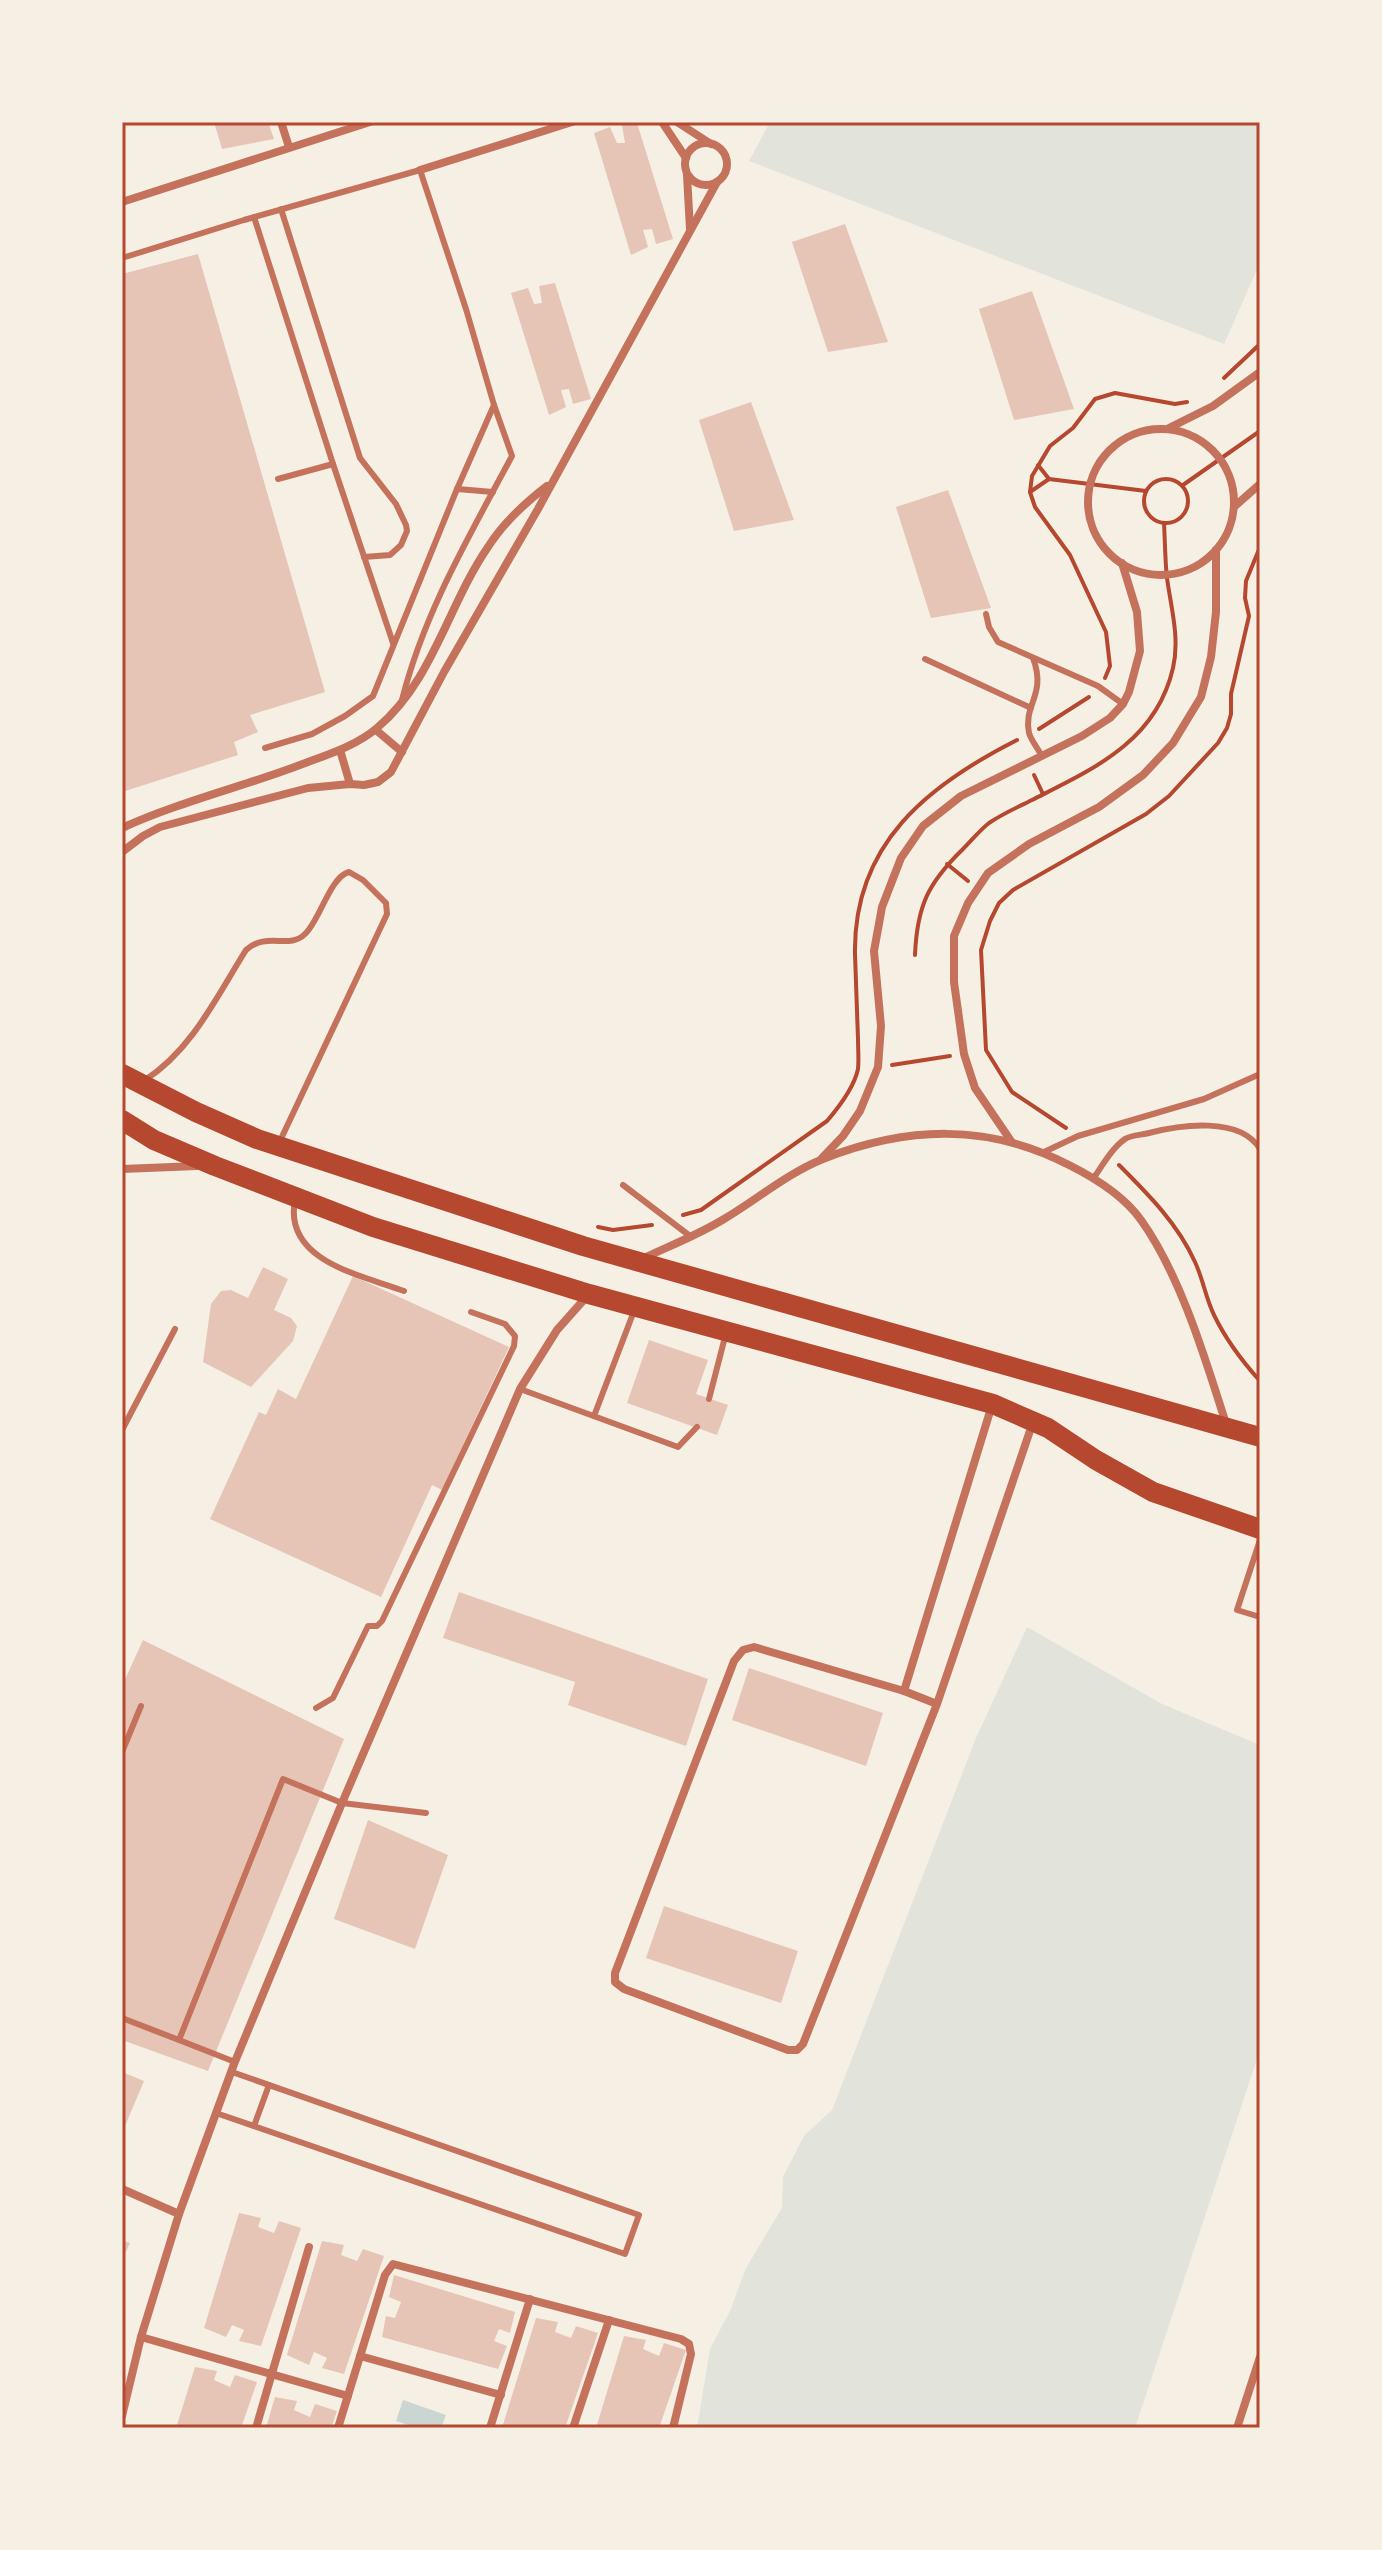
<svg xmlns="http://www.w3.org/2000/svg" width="1382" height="2550" font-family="Barlow,sans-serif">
<rect width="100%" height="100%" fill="#f6efe4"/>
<!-- green -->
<g fill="#e2e4dc">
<polygon points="770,122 1260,122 1260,263 1224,344 749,161"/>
<polygon points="1027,1627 1162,1704 1260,1745 1260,2050 1135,2428 697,2428 710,2349 731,2309 746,2268 782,2208 783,2177 804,2136 832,2110 976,1738"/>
</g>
<!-- water -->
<polygon fill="#c9d6d2" points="403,2400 446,2415 441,2428 418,2428 396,2421"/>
<!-- building -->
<g fill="#e6c5b7">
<polygon points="214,122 268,122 274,139 222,149"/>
<polygon points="637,123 673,239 656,244 652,229 643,230 648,247 631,255 594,133 610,127 617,143 625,143 622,125"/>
<polygon points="845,224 888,342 828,352 792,242"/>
<polygon points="198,254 325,692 250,715 258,732 234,742 238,755 122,792 122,274"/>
<polygon points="555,283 591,399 573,404 569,389 561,390 566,407 549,415 511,293 528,288 534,304 542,303 539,286"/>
<polygon points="1032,291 1074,409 1014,420 979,309"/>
<polygon points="751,402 794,520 734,531 699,420"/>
<polygon points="948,490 991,608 931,618 896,507"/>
<polygon points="263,1267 288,1279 274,1310 291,1318 297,1326 293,1341 251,1387 203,1362 211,1304 221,1291 231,1290 248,1298"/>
<polygon points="353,1276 509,1347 442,1490 432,1485 381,1597 210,1519 259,1412 266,1415 278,1389 296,1399"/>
<polygon points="649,1340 708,1360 696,1394 728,1405 717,1435 627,1403"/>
<polygon points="459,1592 708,1679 686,1746 568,1705 575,1682 443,1638"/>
<polygon points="143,1640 344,1739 208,2071 122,2040 122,1686"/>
<polygon points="749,1668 883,1713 866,1766 732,1720"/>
<polygon points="368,1820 448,1855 415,1949 334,1919"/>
<polygon points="664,1906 798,1951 781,2003 646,1958"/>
<polygon points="122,2072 144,2081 122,2133"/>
<polygon points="239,2213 261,2218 258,2227 274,2233 279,2221 301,2228 261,2346 239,2341 244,2330 232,2325 226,2337 204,2328"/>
<polygon points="122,2240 130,2243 122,2260"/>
<polygon points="322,2241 344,2245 341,2255 357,2261 363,2249 384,2256 344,2374 322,2368 327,2358 314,2352 309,2365 287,2355"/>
<polygon points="394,2275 515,2312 510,2333 499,2329 494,2341 507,2346 498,2369 382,2337 386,2316 395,2318 401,2302 389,2297"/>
<polygon points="536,2318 558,2322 555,2332 571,2338 576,2326 598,2333 565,2428 502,2428"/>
<polygon points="624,2336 646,2340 643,2349 659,2356 664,2343 686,2350 659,2428 596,2428"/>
<polygon points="195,2367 217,2371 214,2380 230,2387 235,2375 257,2382 241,2428 176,2428"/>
<polygon points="275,2397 297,2401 294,2410 310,2417 315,2404 337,2411 331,2428 266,2428"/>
</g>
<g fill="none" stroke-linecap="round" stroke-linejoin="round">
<!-- path -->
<g stroke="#b5482f" stroke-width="4">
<polyline points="1224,378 1260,344"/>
<polyline points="1038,465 1049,479"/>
<circle cx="1166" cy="501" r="22"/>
<polyline points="1183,485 1260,431"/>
<polyline points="1030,492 1049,479 1146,491"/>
<polyline points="1105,678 1110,666 1106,632 1070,555 1035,507 1030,492 1032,476 1050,446 1073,428 1095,399 1115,393 1175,404 1187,402"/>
<polyline points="1039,729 1089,697"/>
<polyline points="1034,775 1043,794"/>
<polyline points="947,864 968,881"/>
<path d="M915 955C917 906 928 883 963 849 972 840 980 830 989 823 1002 814 1018 807 1032 800 1093 769 1156 742 1173 668 1180 638 1171 608 1167 578 1165 560 1165 541 1164 523"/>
<polyline points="892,1065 950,1056"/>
<polyline points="1066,1128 1012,1092 986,1050 981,950 990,921 999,903 1013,890 1146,814 1169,796 1218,743 1227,728 1231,714 1231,694 1249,616 1245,598 1246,581 1260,547"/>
<path d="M1119 1165C1148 1194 1178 1224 1195 1262 1203 1279 1206 1299 1214 1315 1226 1340 1242 1361 1260 1381"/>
<path d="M683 1215 701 1210 827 1121C839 1107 854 1088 858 1069 859 1060 858 1049 858 1039 857 1010 856 982 855 954 853 844 928 785 1017 740"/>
<polyline points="598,1227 613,1230 652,1225"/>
</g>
<!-- service -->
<g stroke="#c5725c" stroke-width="6">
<polyline points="281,209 360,458 396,504 406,525 407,531 401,545 390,555 364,557"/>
<polyline points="254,217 333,464 393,643"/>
<path d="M122 258 244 220 420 170 466 309 494 405 512 456C470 535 424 612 402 700"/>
<polyline points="278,479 333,464"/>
<polyline points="457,489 493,492"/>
<polyline points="986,614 989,627 998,642 1098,686 1123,704"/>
<path d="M1033 658C1047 695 1023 704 1029 733 1031 740 1038 749 1042 756"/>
<polyline points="925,659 1031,708"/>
<polyline points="265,748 312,734 345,716 373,696 457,489 494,405"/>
<path d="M145 1080C192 1050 217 996 246 950 267 931 289 950 305 934 320 920 330 877 349 872L363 880 386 903 387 914 280 1141"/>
<polyline points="1044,1152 1078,1136 1204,1099 1260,1074"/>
<path d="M1093 1179C1102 1166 1112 1148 1125 1139 1131 1135 1142 1135 1149 1133 1180 1125 1240 1116 1260 1149"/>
<polyline points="623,1185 690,1236"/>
<path d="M295 1200C283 1261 361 1275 404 1291"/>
<polyline points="520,1389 678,1447 697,1427"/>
<polyline points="709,1399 725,1337"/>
<polyline points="594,1416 634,1311"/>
<polyline points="122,1430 175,1329"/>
<polyline points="1260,1540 1237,1610 1260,1617"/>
<polyline points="316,1708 333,1698 368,1626 377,1626 382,1621 514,1346 515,1336 505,1324 471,1312"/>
<polyline points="122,1752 141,1706"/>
<polyline points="122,2018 179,2040"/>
<polyline points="235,2062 179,2040 283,1779 342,1803 426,1813"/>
<polyline points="216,2113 625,2254 639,2215 232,2072"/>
<polyline points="254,2126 269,2085"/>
</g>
<!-- minor -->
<g stroke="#c5725c" stroke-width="8">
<polyline points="281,122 289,147"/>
<polyline points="662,122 686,158"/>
<polyline points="677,122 711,144"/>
<circle cx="706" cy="164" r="21"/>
<polyline points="420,170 572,122"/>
<polyline points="687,175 690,229"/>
<polyline points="122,202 370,122"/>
<polyline points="1169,428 1213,406 1260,372"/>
<circle cx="1161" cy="502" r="73"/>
<polyline points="1235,506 1260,484"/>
<polyline points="376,730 402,752"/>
<polyline points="340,750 350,784"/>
<path d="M122 828C179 802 242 787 300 765 326 755 356 746 377 728 433 681 448 605 488 547 503 523 525 503 547 486"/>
<polyline points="122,852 143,836 160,827 308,788 350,784 364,785 378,782 391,772 444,672 538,509 717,182"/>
<polyline points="1011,1141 975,1088 964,1054 954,982 954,936 968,903 988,873 1029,844 1099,807 1143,775 1173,743 1201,697 1211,657 1216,612 1216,550"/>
<polyline points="822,1158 843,1136 860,1111 878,1067 881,1026 874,951 882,907 901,858 923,826 961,796 1082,736 1110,718 1123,704 1129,692 1140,651 1137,612 1122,563"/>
<polyline points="122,1169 197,1166"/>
<path d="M642 1259C669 1246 698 1235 724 1219 756 1200 788 1173 823 1159 907 1126 988 1123 1069 1165 1095 1178 1124 1196 1141 1220 1181 1276 1206 1361 1227 1427"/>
<polyline points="904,1691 992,1405"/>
<polyline points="937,1704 904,1691 754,1647 743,1650 734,1661 615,1973 615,1982 624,1989 788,2050 797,2050 803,2044 937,1704 1033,1422"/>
<polyline points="122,2189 179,2214"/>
<polyline points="141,2337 348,2396"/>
<polyline points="360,2356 501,2395"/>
<polyline points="122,2416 141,2337 179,2214 234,2064 342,1803 520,1389 557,1330 589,1294"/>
<polyline points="256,2428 309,2247"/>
<polyline points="338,2428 385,2275 393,2264 681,2339 689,2344 691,2354 673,2428"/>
<polyline points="490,2428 530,2299"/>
<polyline points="573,2428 609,2320"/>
<polyline points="1237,2428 1260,2357"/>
</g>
<!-- trunk -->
<g stroke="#b5482f" stroke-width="20">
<polyline points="122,1074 196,1112 257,1139 583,1246 1260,1437"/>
<polyline points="122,1120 154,1140 215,1166 373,1227 589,1294 993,1404 1048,1428 1096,1460 1153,1492 1260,1529"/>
</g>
</g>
<!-- border -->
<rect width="1382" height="2550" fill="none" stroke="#f6efe4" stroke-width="248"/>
<rect x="124" y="124" width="1134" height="2302" fill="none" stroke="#b5482f" stroke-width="3"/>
</svg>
